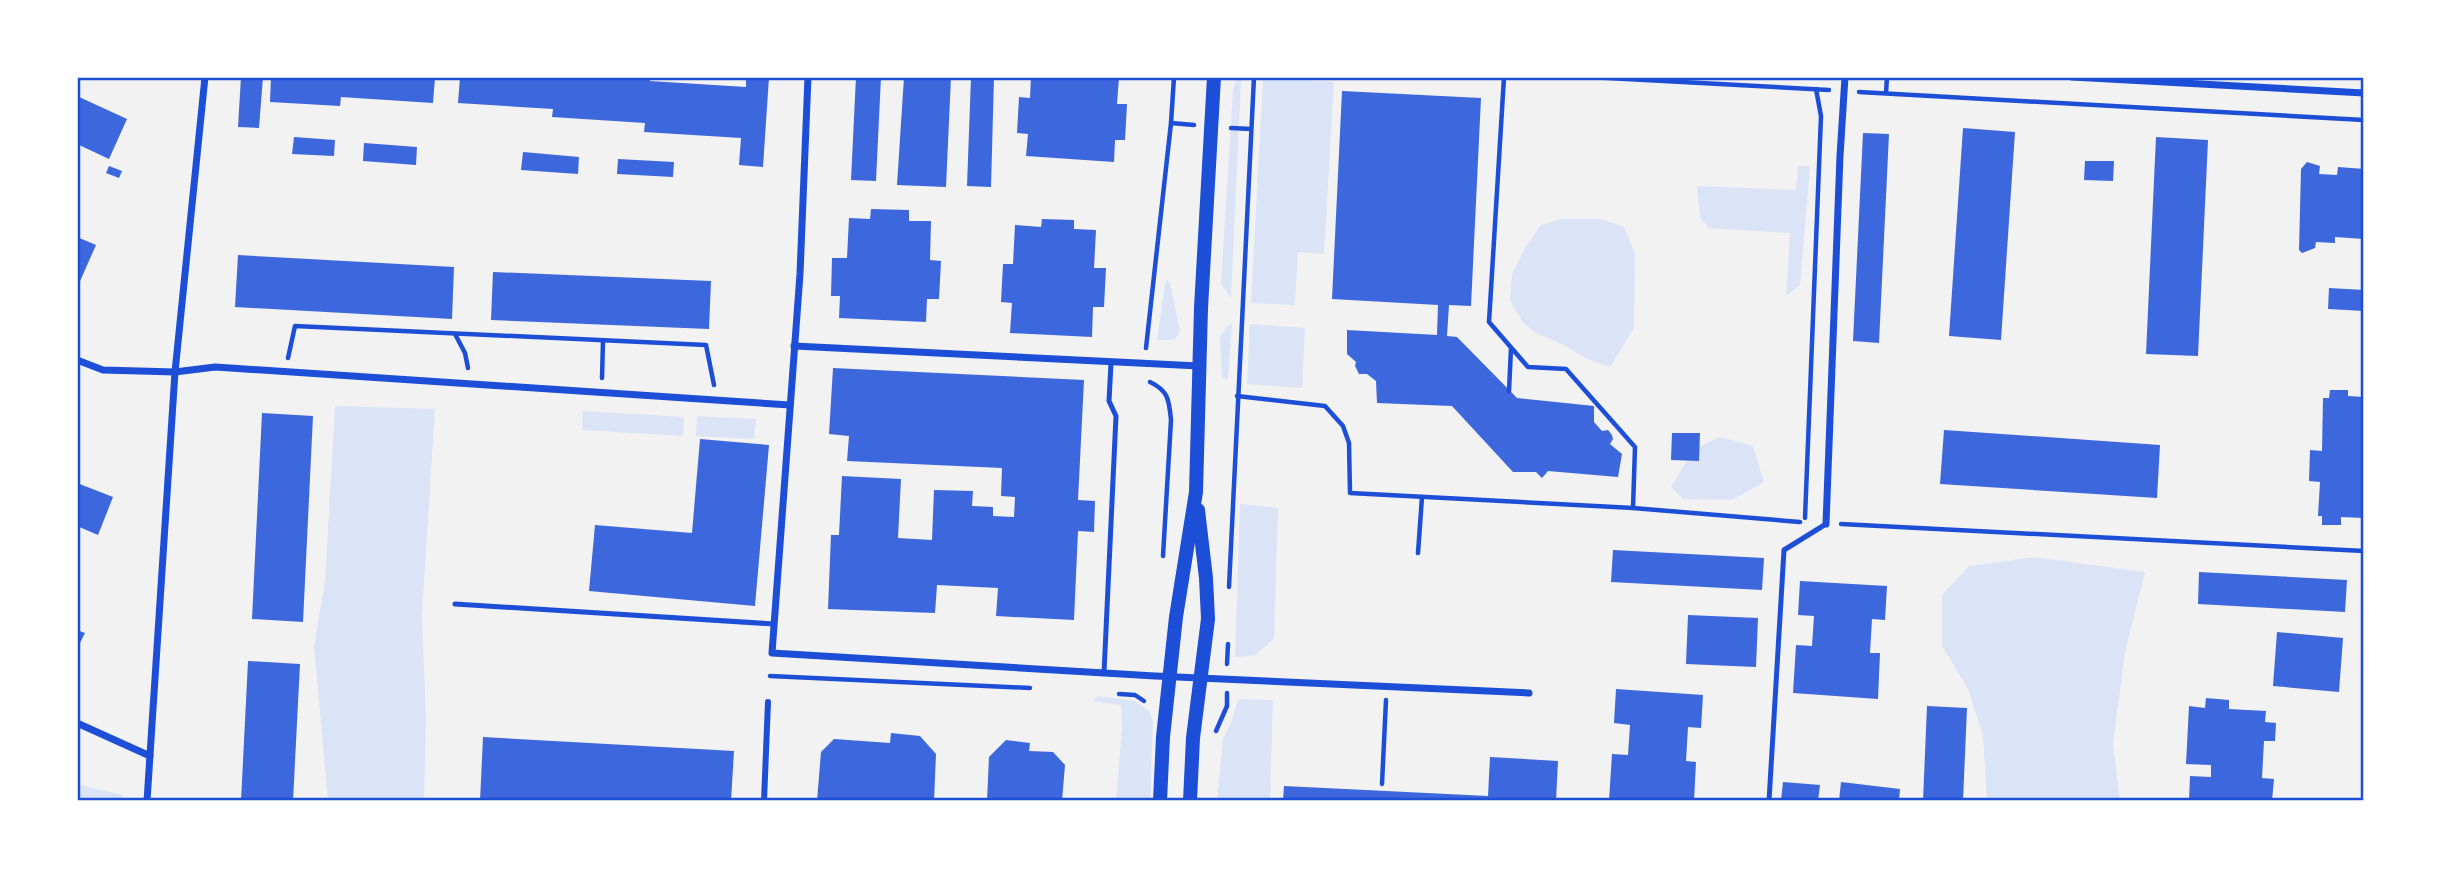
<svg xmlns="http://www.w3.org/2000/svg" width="2441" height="878" font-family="Quicksand,sans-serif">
<rect width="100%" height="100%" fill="#f2f2f2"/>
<!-- green -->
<g fill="#dbe4f7">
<polygon points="1237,78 1241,81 1231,298 1221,284 1233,90"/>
<polygon points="1263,78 1334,82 1324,254 1298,252 1295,305 1251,303"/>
<polygon points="1798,166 1810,166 1800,285 1786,296 1790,233 1709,228 1700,218 1697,186 1796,190"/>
<polygon points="1561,219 1601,219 1624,227 1635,254 1634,328 1610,367 1585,358 1564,345 1534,332 1522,321 1510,300 1512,274 1526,246 1541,225"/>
<polygon points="1166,279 1170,283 1180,332 1174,340 1157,340"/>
<polygon points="1232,324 1228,380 1222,378 1220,337 1227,326"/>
<polygon points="1250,324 1305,328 1302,388 1247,384"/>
<polygon points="335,406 435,409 422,615 426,718 424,801 328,801 314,646 325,581"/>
<polygon points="583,411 684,417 683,436 582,430"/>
<polygon points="697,416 756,419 754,439 696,436"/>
<polygon points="1720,437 1753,446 1764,482 1732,500 1683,499 1671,487 1694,449"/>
<polygon points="1240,504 1278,508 1274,639 1254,656 1235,657"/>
<polygon points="2034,557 2145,572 2125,652 2113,744 2120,801 1987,801 1983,736 1968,689 1942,646 1942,595 1969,566"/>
<polygon points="1098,696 1135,701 1149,711 1153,723 1150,801 1116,801 1122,728 1121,705 1093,701"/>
<polygon points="1238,699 1273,700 1270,801 1217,801 1223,739 1231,723"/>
<polygon points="77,784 122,795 123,801 77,801"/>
</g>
<!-- building -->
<g fill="#3d67dc">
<polygon points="241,77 263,77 259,128 238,127"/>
<polygon points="271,77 435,77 433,103 341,97 340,106 270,102"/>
<polygon points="460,77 650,77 650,81 746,87 746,77 769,77 763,167 739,165 741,138 644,132 645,123 552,117 553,109 458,103"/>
<polygon points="856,77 881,77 876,181 851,180"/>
<polygon points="904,77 951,77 946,187 897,185"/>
<polygon points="971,77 994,77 991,187 967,186"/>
<polygon points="1031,77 1119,77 1117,104 1127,104 1125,140 1115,140 1114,162 1026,156 1028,134 1017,133 1019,97 1030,98"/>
<polygon points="1342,91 1481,98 1471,306 1449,305 1447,336 1457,337 1517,398 1594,406 1594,422 1602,431 1608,430 1612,435 1613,439 1610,444 1622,454 1618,477 1548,471 1542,478 1536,472 1513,472 1452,406 1377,403 1376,381 1367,374 1359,374 1355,366 1356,362 1347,354 1347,330 1437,335 1438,305 1332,299"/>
<polygon points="77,96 127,119 109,159 77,144"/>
<polygon points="1963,128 2015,132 2001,340 1949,336"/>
<polygon points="1863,133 1889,134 1879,343 1853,341"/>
<polygon points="294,137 335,140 334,156 292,154"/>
<polygon points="2156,137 2208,140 2198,356 2146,354"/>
<polygon points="364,143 417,147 416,165 363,161"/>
<polygon points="523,152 579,157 578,174 521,170"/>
<polygon points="618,159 674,162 673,177 617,174"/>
<polygon points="2085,161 2114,161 2113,181 2084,180"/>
<polygon points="2307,162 2320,166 2319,174 2337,175 2338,167 2364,169 2364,239 2335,237 2335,243 2316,242 2315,248 2302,253 2299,250 2301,169"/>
<polygon points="109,166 122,171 119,178 106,173"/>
<polygon points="871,209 909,210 909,221 931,221 930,260 941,261 939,299 927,299 926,322 839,318 840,296 831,296 832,258 847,258 849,218 870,219"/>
<polygon points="1042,219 1074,220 1074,229 1096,230 1094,268 1106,268 1104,307 1093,307 1092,337 1010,333 1012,303 1001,302 1003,264 1013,264 1015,225 1041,227"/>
<polygon points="77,237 96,245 77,288"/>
<polygon points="238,255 454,267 452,319 235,307"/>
<polygon points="493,272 711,281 709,329 491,320"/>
<polygon points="2329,288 2364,290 2364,311 2328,309"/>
<polygon points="833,368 1084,380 1078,500 1095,501 1094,532 1078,531 1074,620 996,616 998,588 937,585 935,613 828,609 831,535 839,535 842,476 901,479 898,538 932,540 934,490 973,491 972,506 993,507 993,516 1014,517 1015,497 1001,496 1002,468 847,461 849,436 829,434"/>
<polygon points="2330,390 2348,390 2348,396 2364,397 2364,518 2341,517 2341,525 2322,525 2322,516 2318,516 2320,482 2309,481 2310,450 2322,451 2323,398 2329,398"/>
<polygon points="262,413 313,416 303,622 252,619"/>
<polygon points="1944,430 2160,445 2157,498 1940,484"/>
<polygon points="1672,433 1700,433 1699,461 1671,460"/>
<polygon points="700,439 769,445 755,606 589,591 595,525 692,533"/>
<polygon points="77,483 113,497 98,535 77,526"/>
<polygon points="1613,550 1764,558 1762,590 1611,582"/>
<polygon points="2199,572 2347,580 2345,612 2198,604"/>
<polygon points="1800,581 1887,586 1885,620 1872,619 1870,653 1880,653 1878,699 1793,693 1796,645 1812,646 1814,616 1798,615"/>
<polygon points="1688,615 1758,618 1756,667 1686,664"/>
<polygon points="77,630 85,633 77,649"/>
<polygon points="2277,632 2343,638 2339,692 2273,686"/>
<polygon points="248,661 300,664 293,801 241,801"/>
<polygon points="1616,689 1703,695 1701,728 1688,727 1686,761 1696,762 1694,801 1609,801 1612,754 1628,755 1630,725 1614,723"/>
<polygon points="2206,698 2229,700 2229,709 2266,711 2265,722 2276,723 2275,741 2264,741 2262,778 2274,779 2272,801 2189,801 2190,776 2211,777 2211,765 2186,764 2189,706 2205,708"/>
<polygon points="1927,706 1967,708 1963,801 1923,801"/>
<polygon points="891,733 920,736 936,754 934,801 817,801 821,752 834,739 890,743"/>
<polygon points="483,737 734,751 731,801 480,801"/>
<polygon points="1006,740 1030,743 1029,751 1053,752 1065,765 1062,801 987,801 989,757"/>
<polygon points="1490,757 1558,761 1556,801 1283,801 1284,786 1488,796"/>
<polygon points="1783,782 1820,785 1818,801 1781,801"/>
<polygon points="1841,782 1900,789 1899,801 1839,801"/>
</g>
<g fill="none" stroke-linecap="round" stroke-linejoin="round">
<!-- path -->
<g stroke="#1d4ed8" stroke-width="4.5">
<polyline points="1504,77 1489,322 1528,367 1566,369 1635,447 1633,508"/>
<polyline points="1589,77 1829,90"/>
<polyline points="1859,92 2364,120"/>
<polyline points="1886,93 1887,77"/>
<polyline points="1171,123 1174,77"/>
<polyline points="1231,128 1251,129"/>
<polyline points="455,334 465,353 468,368"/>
<polyline points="1146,348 1171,123 1194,125"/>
<polyline points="288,358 295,326 706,345 714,385"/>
<polyline points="602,378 603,341"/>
<path d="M1150 382C1169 391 1169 401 1171 420L1163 556"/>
<polyline points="1509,391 1511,348"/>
<polyline points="1237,396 1325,406 1343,426 1349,443 1350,493 1633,508 1800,522"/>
<polyline points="1805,518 1821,116 1816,89"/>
<polyline points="1841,524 2364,551"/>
<polyline points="1418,553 1422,497"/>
<polyline points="1229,587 1254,77"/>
<polyline points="1227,664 1228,644"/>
<polyline points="770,676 1030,688"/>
<polyline points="1119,694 1135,695 1144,701"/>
<polyline points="1216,731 1227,706 1227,693"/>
<polyline points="1382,784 1386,700"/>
</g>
<!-- service -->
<g stroke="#1d4ed8" stroke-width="5">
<polyline points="455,604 774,624"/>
<polyline points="1104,673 1116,416 1109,401 1111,363"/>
<polyline points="1769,801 1784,550 1826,524"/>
</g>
<!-- pedestrian -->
<polyline stroke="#1d4ed8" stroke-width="6" points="764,801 768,702"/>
<!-- minor -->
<g stroke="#1d4ed8" stroke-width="7">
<polyline points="808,77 800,274 772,653 1155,676 1529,693"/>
<polyline points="2072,77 2364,93"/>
<polyline points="794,346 1199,366"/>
<polyline points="77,360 103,370 175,372 215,367 790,405"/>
<polyline points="1826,524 1840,156 1845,77"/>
<polyline points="77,723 150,756"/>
<polyline points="147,801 175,372 205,77"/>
</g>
<!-- secondary -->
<g stroke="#1d4ed8" stroke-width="14">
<polyline points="1160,801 1163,737 1176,617 1196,492 1201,308 1214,77"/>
<polyline points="1190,801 1193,738 1208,619 1206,578 1198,510"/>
</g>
</g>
<!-- border -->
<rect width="2441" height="878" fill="none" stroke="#ffffff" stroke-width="158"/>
<rect x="79" y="79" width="2283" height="720" fill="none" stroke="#1d4ed8" stroke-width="2.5"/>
</svg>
